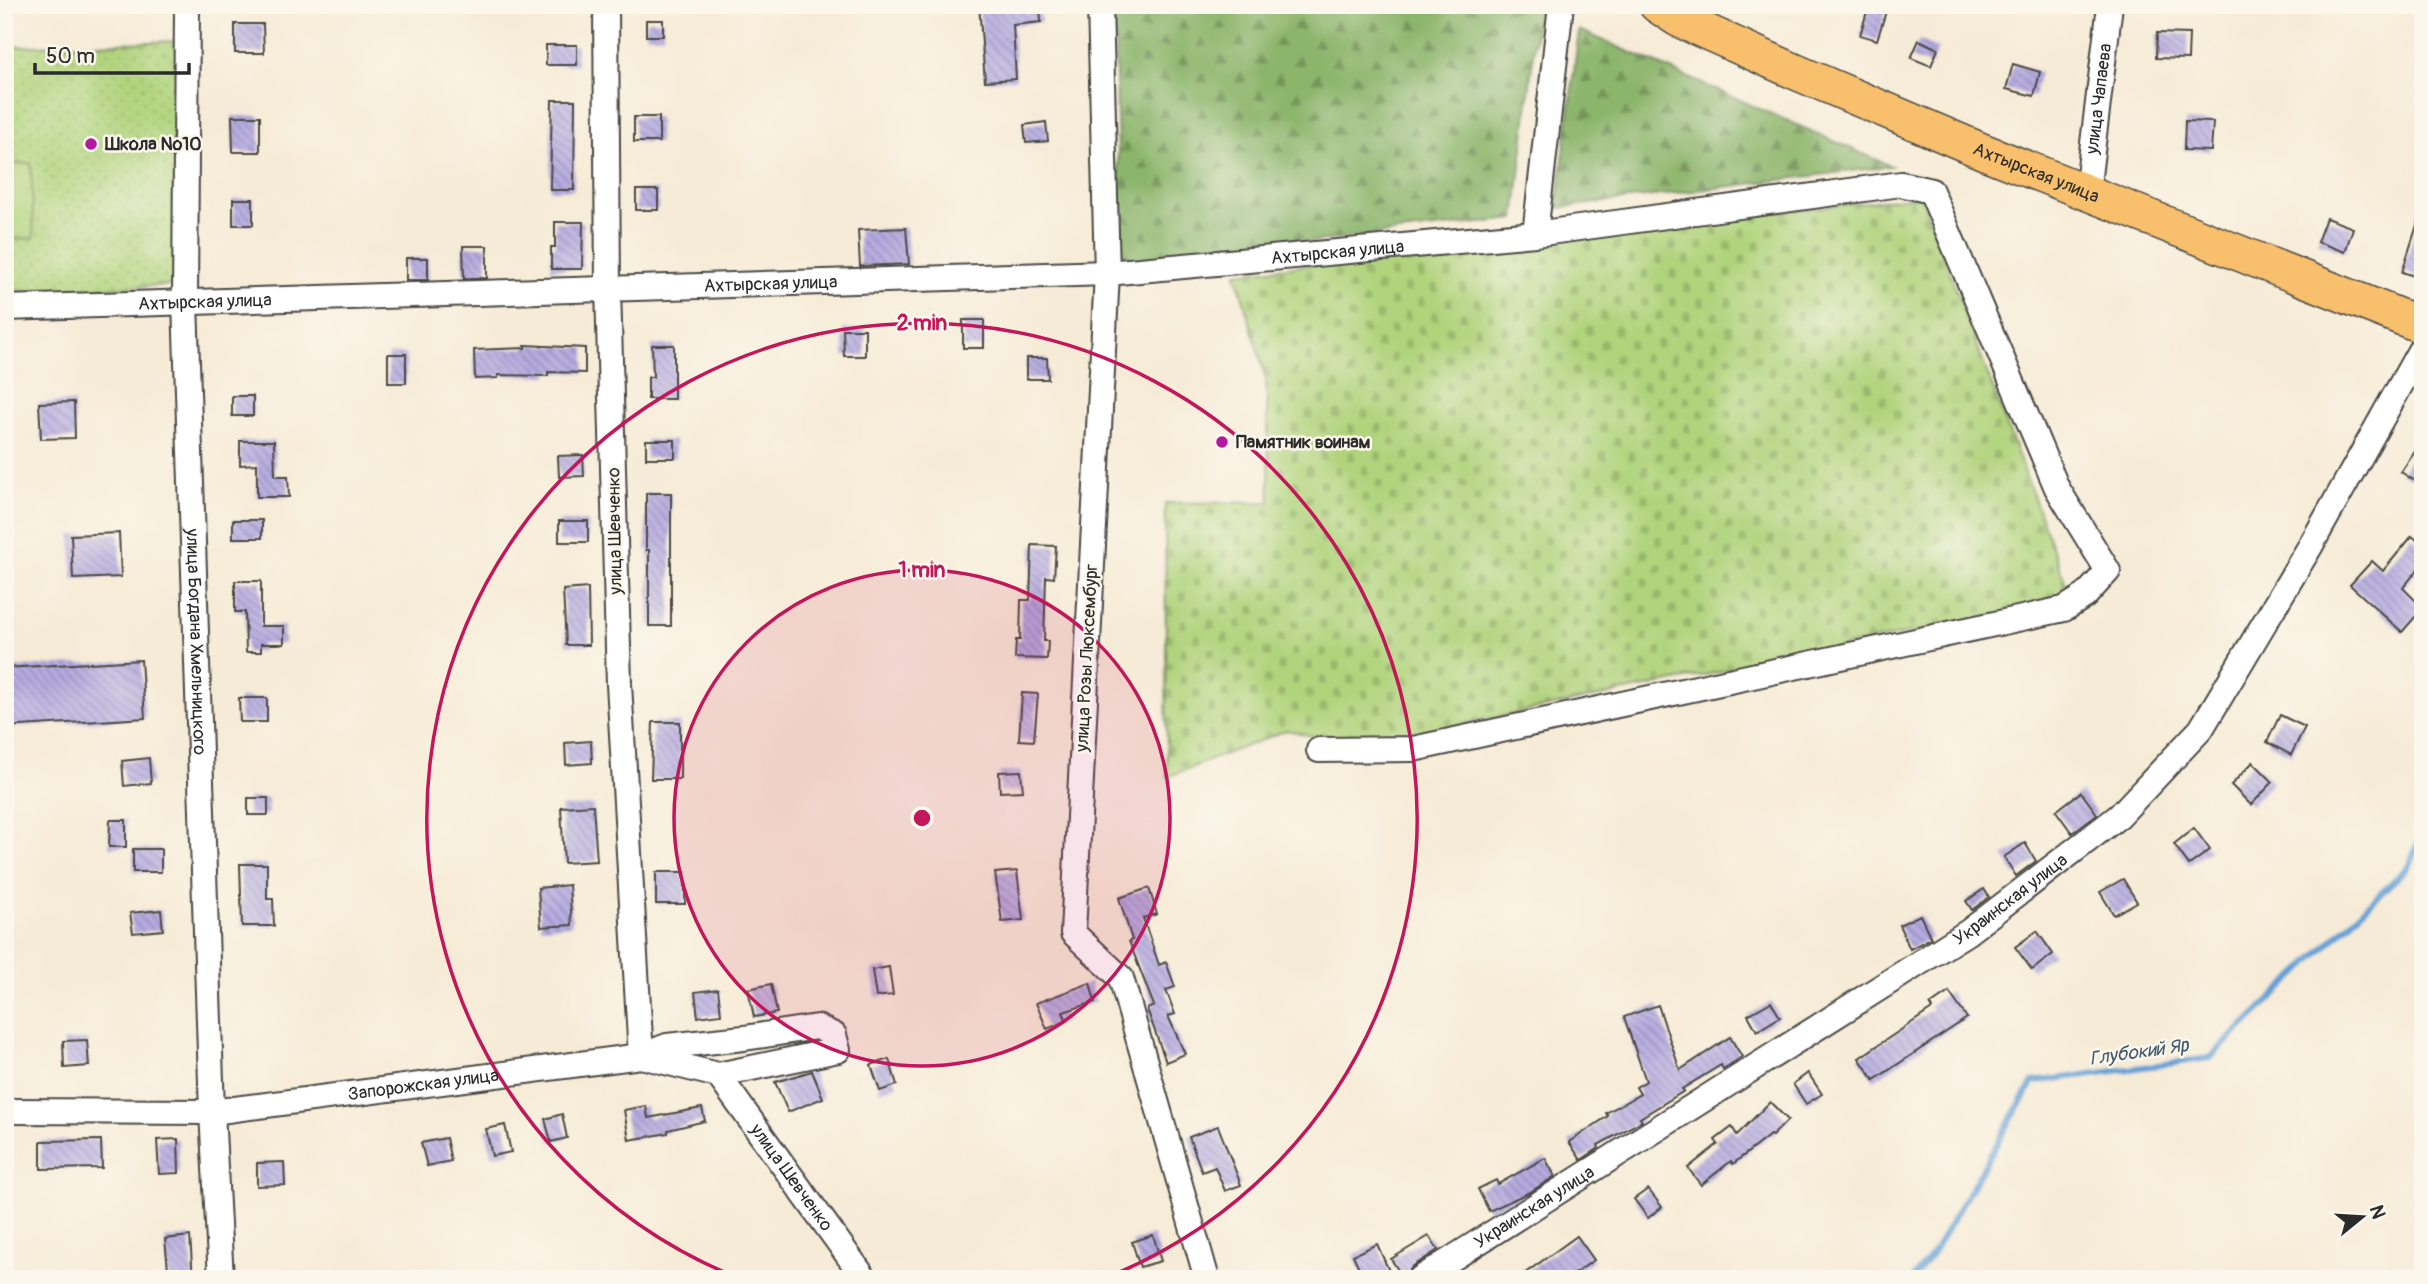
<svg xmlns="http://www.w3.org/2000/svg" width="2428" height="1284" font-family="Pangolin,sans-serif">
<defs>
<pattern id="grass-dots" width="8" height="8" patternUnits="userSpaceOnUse" patternTransform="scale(1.75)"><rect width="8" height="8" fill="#b0d37c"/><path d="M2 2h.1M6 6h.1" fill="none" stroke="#98b56b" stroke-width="1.8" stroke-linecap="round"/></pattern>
<pattern id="forest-firs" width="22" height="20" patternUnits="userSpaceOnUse" patternTransform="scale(1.75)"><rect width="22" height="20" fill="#8cb56c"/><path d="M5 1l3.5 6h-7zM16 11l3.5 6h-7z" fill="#739359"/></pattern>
<pattern id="cemetery-stones" width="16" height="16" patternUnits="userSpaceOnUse" patternTransform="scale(1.75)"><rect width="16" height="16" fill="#b0d37c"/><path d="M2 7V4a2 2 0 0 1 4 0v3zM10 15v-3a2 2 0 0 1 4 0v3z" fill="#98b56b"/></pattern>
<pattern id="building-back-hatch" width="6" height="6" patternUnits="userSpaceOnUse" patternTransform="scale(1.75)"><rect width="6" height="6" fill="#b5abe0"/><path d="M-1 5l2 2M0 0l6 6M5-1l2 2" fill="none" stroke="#938bb6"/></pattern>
</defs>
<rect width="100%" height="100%" fill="#fbf7ec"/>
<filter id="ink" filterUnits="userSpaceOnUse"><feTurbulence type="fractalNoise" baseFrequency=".0143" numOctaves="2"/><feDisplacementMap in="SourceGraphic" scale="14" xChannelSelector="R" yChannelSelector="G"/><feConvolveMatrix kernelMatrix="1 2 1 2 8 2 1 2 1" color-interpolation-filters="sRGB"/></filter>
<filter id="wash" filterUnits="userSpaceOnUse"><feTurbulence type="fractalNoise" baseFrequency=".00686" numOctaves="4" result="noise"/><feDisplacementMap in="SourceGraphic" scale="28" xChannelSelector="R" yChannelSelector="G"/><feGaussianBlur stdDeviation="1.57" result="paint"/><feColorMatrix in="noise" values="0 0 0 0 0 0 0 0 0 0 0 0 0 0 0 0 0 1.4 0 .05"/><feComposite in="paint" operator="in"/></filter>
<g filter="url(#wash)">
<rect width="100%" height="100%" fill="#f6ebd6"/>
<!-- grass -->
<polygon fill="url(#grass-dots)" stroke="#6e7f54" stroke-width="2" points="177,41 178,285 5,291 5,47"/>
<!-- forest -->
<g fill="url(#forest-firs)" stroke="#5c704c" stroke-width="2">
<polygon points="1114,5 1532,5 1538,11 1515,219 1121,263"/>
<polygon points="1579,30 1891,166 1557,208"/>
</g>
<!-- cemetery -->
<polygon fill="url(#cemetery-stones)" stroke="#6e7f54" stroke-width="2" points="1921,196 2069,592 2008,613 1356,746 1287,730 1167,777 1165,503 1270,502 1266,379 1236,273"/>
<!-- green -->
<polygon fill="#b0d37c" stroke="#6e7f54" stroke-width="2" points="31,163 34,238 5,239 5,164"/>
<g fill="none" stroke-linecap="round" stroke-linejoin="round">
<!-- stream -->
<polyline stroke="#65a0d5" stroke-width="6" points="1912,1279 1933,1253 2033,1082 2210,1058 2408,867 2423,833"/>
</g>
<g id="blocks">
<!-- building -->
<g fill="url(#building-back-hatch)">
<polygon points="979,5 1040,5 1041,22 1013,25 1016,79 985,81"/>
<polygon points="1869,5 1888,5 1877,40 1860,35"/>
<rect x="646" y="20" width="17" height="16"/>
<polygon points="235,24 263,24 264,53 235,53"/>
<polygon points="2157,33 2189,34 2188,59 2156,58"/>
<polygon points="1919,40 1938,49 1931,66 1911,58"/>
<rect x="546" y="45" width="31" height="20"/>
<polygon points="2013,64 2040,72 2034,96 2006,89"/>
<polygon points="552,100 575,100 574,190 550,190"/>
<polygon points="232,116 260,116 260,152 233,152"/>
<rect x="634" y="117" width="25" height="25"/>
<polygon points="2185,121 2213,122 2211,151 2184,150"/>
<polygon points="1046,122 1048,141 1026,143 1024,125"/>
<rect x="636" y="190" width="22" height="20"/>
<rect x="233" y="199" width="20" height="26"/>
<polygon points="2326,218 2353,228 2345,252 2317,242"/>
<polygon points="2419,219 2423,219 2423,279 2402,272"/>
<polygon points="555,222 583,222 582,269 551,269 551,247 555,247"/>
<polygon points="906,228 909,264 860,266 858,230"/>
<polygon points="463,246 487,246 487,278 464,279"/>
<rect x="406" y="258" width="22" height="22"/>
<rect x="963" y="320" width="21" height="28"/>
<polygon points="843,329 865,329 865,356 844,356"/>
<polygon points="525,345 585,348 585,373 548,372 548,376 498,375 498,378 475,379 474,350 525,348"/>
<polygon points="652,345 674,345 674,399 648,399 648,377 653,377"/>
<rect x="388" y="354" width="18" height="29"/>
<polygon points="1026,358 1047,358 1048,379 1026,379"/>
<rect x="232" y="396" width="21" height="20"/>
<polygon points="74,402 75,438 41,439 39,403"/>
<rect x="646" y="440" width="29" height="18"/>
<polygon points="2423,440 2423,486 2401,472"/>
<polygon points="240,441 274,441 275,476 288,476 289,497 257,497 257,464 240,465"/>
<polygon points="583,455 584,476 559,477 558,456"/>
<polygon points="646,493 671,493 671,626 649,626 649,550 646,550"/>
<rect x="233" y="520" width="29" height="18"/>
<rect x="559" y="521" width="29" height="21"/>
<polygon points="119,533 121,577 73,579 71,535"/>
<polygon points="2412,536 2423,545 2423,563 2403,588 2423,608 2402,632 2350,585 2372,561 2383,571"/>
<polygon points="1032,545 1056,546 1054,578 1046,577 1044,641 1048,641 1047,659 1015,658 1016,640 1020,640 1021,600 1030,600"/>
<polygon points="235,581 261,581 261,626 284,626 284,644 261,644 261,652 246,652 245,612 235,612"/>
<polygon points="588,588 589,645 566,645 563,590"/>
<polygon points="141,660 145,718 5,727 5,668"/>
<polygon points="1022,693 1038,694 1034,741 1019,740"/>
<polygon points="239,698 267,698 267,722 240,722"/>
<polygon points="2280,715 2305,727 2291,755 2267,742"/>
<polygon points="653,722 680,722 680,779 651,779"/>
<polygon points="591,741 592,763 566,765 565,743"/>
<polygon points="149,758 151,783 124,786 122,761"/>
<polygon points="2253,762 2273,782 2251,805 2231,785"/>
<polygon points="1021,771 1023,791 1000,792 999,772"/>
<polygon points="2081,792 2097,814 2072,833 2056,811"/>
<rect x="248" y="798" width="20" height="17"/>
<polygon points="593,805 597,861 564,863 561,807"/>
<polygon points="110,820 126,820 126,847 109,847"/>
<polygon points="2194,828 2210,850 2189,865 2174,844"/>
<polygon points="2025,843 2036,861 2016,876 2004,857"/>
<rect x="133" y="849" width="28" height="23"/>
<polygon points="240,864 267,864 267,899 273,899 274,926 242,926"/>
<polygon points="1017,871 1023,920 1002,922 995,873"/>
<rect x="656" y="872" width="29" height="32"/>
<polygon points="2123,879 2137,902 2114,915 2100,892"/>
<polygon points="569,885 572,925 541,927 538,888"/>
<polygon points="1149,888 1157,914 1143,918 1159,965 1166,962 1175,987 1166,990 1175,1014 1168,1016 1185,1054 1166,1062 1147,1009 1154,1006 1129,941 1132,940 1119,898"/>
<polygon points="1984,889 1989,897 1972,910 1966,901"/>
<polygon points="161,910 163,930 133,933 130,913"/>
<polygon points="1920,915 1931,938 1910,949 1899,925"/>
<polygon points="2037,931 2053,954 2032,970 2015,947"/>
<polygon points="889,967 893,995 876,997 872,970"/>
<polygon points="1090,983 1095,1002 1063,1012 1067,1021 1047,1029 1036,1003"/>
<polygon points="771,984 777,1013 754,1017 748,989"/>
<polygon points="718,989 721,1014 698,1017 695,992"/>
<polygon points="1949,992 1967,1018 1874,1080 1859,1058 1932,1009 1930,1005"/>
<polygon points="1771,1002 1780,1017 1757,1031 1748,1015"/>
<polygon points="1658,1005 1680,1070 1730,1037 1742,1057 1723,1069 1721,1065 1682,1089 1684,1091 1640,1118 1642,1121 1598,1145 1599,1148 1581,1160 1569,1142 1608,1116 1606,1113 1640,1094 1636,1087 1646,1081 1624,1017"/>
<polygon points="87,1040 89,1066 64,1068 63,1041"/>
<polygon points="889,1059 897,1085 880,1091 871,1065"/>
<polygon points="812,1071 823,1098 788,1112 775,1082"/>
<polygon points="1808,1073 1822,1094 1806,1104 1793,1084"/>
<polygon points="1770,1102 1788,1120 1772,1136 1770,1135 1733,1164 1731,1161 1701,1185 1688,1168 1718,1144 1715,1140 1732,1127 1737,1135"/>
<polygon points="646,1106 648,1118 702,1108 705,1121 668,1130 668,1133 629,1140 624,1110"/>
<polygon points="562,1114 567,1138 551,1142 545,1119"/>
<polygon points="505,1125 511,1152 492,1156 486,1129"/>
<polygon points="1218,1126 1241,1185 1225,1191 1215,1167 1202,1172 1189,1137"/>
<polygon points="446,1138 451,1161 427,1166 421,1143"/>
<polygon points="178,1139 179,1173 159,1174 157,1140"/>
<polygon points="101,1140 102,1168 41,1169 41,1141"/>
<polygon points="1545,1158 1555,1176 1532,1191 1489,1211 1478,1189 1496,1180 1498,1184"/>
<polygon points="284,1162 285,1185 257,1186 257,1163"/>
<polygon points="1648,1189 1662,1207 1648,1218 1634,1199"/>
<polygon points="1153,1235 1161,1261 1140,1267 1132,1242"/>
<polygon points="190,1236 193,1279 169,1279 165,1239"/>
<polygon points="1429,1236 1438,1250 1412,1267 1404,1279 1391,1259"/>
<polygon points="1577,1236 1594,1260 1567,1279 1517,1279"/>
<polygon points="1377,1244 1390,1273 1377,1279 1364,1279 1353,1255"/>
</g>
</g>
</g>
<g filter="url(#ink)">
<use href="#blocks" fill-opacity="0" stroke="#494845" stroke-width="2"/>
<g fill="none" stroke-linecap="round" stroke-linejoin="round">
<!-- minor casing -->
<g stroke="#494845" stroke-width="28">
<g id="minor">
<path id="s1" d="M187 5 185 302 212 1112 221 1279"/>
<polyline points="1100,5 1107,273 1073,933 1121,978 1207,1279"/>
<path id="s2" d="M2087 192 2110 5"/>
<polyline points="1535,234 1561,5"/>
<path id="s3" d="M5 308 1107 273 1535 234 1901 184 1931 191 2057 488 2108 571 2085 596 2064 609 1413 749 1319 750"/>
<path id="s4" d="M718 1075 865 1279"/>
<path id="s5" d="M5 1111 212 1112 641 1056 718 1075 838 1050 834 1035 817 1027 744 1038 667 1046 641 1056 619 684 608 288 606 5"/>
<path id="s6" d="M1420 1279 1968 932 2119 816 2201 729 2311 545 2423 345"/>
</g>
</g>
<!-- highway casing -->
<g stroke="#494845" stroke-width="38">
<g id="highway">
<path id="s7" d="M1657 5 1678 19 1796 72 1982 151 2423 326"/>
</g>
</g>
<!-- minor -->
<use href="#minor" stroke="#fff" stroke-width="24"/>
<!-- highway -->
<use href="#highway" stroke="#f8bf6c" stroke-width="35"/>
</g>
</g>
<!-- distance rings -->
<circle cx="922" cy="818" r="248" fill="#c2185b" fill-opacity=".12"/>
<g fill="none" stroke="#c2185b" stroke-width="3.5">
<circle cx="922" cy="818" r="248"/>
<path d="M741 1279A495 495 0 1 1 1103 1279"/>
</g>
<!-- markers -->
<g fill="#b5179e" stroke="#fbf7ec" stroke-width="2.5">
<circle cx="91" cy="144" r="7"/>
<circle cx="1222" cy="442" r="7"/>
</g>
<g text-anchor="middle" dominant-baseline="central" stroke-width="5" stroke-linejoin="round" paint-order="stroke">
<!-- street labels -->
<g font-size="18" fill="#2b2b2b" stroke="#fbf7ec">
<text stroke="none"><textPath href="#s2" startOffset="94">улица Чапаева</textPath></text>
<text stroke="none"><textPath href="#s7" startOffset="415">Ахтырская улица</textPath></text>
<text stroke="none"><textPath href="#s3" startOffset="1334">Ахтырская улица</textPath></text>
<text stroke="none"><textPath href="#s3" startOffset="766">Ахтырская улица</textPath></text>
<text stroke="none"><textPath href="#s3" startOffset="200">Ахтырская улица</textPath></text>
<text transform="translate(615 531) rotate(-91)">улица Шевченко</text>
<text stroke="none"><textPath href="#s1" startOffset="637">улица Богдана Хмельницкого</textPath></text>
<text transform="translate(1087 658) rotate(-87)">улица Розы Люксембург</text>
<text stroke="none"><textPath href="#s6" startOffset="702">Украинская улица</textPath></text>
<text stroke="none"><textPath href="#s5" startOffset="420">Запорожская улица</textPath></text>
<text stroke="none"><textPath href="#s4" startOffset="126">улица Шевченко</textPath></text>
<text stroke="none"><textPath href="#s6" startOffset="135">Украинская улица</textPath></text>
</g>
<!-- poi labels -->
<g font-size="18" font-weight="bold" fill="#2b2b2b" stroke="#fbf7ec" text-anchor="start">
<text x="105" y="144">Школа №10</text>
<text x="1236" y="442">Памятник воинам</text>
</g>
<!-- water labels -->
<g font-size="19" font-style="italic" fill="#425a6f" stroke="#fbf7ec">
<text transform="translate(2139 1052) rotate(-8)">Глубокий Яр</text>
</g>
</g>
<circle cx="922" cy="818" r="10" fill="#c2185b" stroke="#fbf7ec" stroke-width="3.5"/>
<g font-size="21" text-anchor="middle" font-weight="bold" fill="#c2185b" stroke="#fbf7ec" stroke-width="5" stroke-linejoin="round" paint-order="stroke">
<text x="922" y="330">2 min</text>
<text x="922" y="577">1 min</text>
</g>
<!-- margin -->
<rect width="2428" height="1284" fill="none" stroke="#fbf7ec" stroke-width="28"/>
<!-- north arrow -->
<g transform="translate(2362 1217) rotate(72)" stroke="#fbf7ec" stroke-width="5" paint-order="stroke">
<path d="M0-5L12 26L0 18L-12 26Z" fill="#2b2b2b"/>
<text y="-10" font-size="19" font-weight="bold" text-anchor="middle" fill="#2b2b2b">N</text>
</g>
<!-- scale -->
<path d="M35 63v10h154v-10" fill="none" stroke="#2b2b2b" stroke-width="3.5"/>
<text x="46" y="63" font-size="21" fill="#2b2b2b" stroke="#fbf7ec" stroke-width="5" paint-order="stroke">50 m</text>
</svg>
